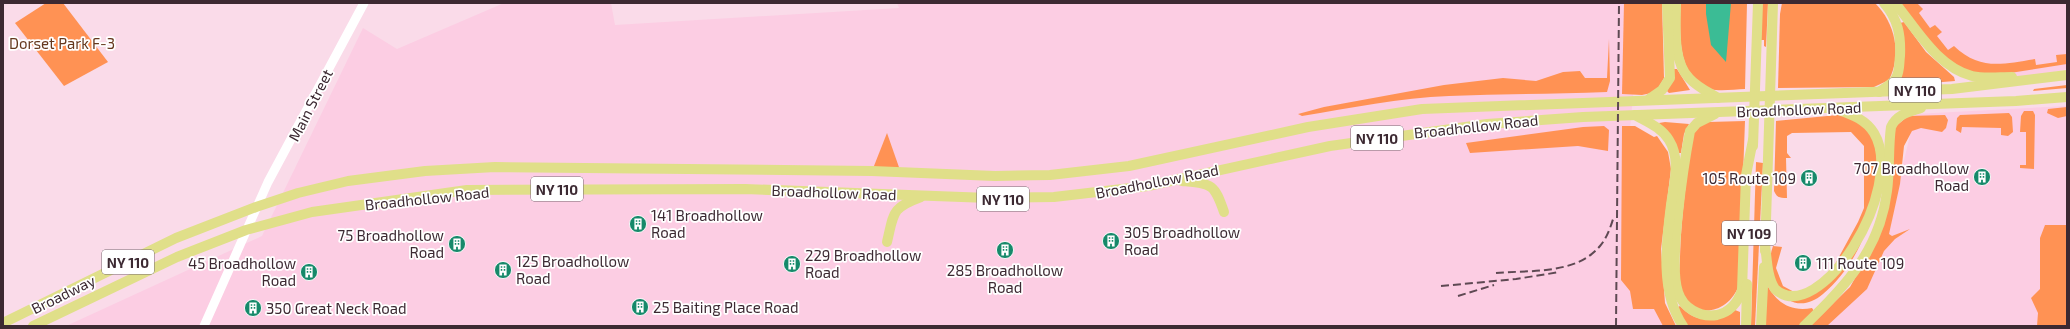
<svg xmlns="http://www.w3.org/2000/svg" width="2070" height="329" font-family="'Exo 2',sans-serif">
<rect width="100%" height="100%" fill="#fadbe9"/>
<!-- built -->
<g fill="#fccde3">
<polygon points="504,3 611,3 615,25 899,8 897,3 1642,3 1630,128 1660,298 1670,326 66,326 262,236 363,28 397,49"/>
<polygon points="1902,3 2067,3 2067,69 2034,77 1986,78 1942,54"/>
<polygon points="2067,106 2067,326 1820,326 1842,307 1887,232 1915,114"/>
</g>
<!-- green -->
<g fill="#ff9254">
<polygon points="46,3 63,3 108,62 64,86 15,23"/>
<polygon points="1624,3 1662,3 1664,78 1656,92 1642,95 1622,94"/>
<path d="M1680 3H1747L1745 89C1735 89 1720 92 1711 89 1675 76 1681 34 1680 3Z"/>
<polygon points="1761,3 1768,3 1766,47 1764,46 1764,40 1761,40"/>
<path d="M1782 3H1875C1895 23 1902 54 1889 80L1874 87 1778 88 1780 14Z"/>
<path d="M1899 3H1917L1923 9 1919 13 1930 28 1935 25 1942 32 1937 36 1948 50 1954 46C1980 71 2003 64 2035 59L2036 65 2057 62 2056 55 2067 54V64L1991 76 1966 73 1939 52Z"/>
<polygon points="1904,22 1926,52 1954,77 1955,81 1906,85 1898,81 1900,23"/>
<path d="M1609 39 1610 81 1607 92C1554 94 1502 94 1449 96 1400 98 1350 108 1302 116L1298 114 1324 107 1444 85 1503 78 1536 81 1563 72 1580 71 1585 78H1607Z"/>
<polygon points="1672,69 1677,69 1690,90 1669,93 1667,91 1673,79"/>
<polygon points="2067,85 2067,88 2033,91 2034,89"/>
<polygon points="2067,107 2067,116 2058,118 2047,113 2048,109"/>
<polygon points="2024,111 2033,111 2035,115 2034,169 2020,168 2020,165 2026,165 2026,132 2020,132 2021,116"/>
<polygon points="2009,113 2012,117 2013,132 2008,136 2001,135 2001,128 1962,127 1961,133 1956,130 1957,118 1960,115"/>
<path d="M1848 114C1853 117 1860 120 1863 124 1884 148 1877 177 1871 205 1869 215 1868 226 1864 235 1857 256 1840 280 1823 294 1789 323 1761 278 1773 246L1782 247 1776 268 1783 286 1796 293 1813 289 1834 266 1858 222 1864 208V146L1851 132 1792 133 1787 136V153L1791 158H1786L1787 198C1780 198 1777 198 1774 191L1776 121Z"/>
<polygon points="1945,115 1948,120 1946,128 1942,132 1921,128 1912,131 1904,146 1900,184 1889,234 1892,236 1910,229 1895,239 1884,251 1867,289 1827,326 1810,326 1850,287 1878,238 1895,127 1908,116"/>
<path d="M1745 121 1739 285C1727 318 1686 320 1680 285 1678 276 1680 266 1680 257 1681 216 1687 176 1692 136L1695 129 1708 122Z"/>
<polygon points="1665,122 1689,124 1684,134 1681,153 1677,153 1659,123"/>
<polygon points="1604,126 1609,130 1608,151 1578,146 1470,153 1466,143 1583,127"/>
<polygon points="1622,126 1635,126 1654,137 1657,136 1668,152 1671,169 1661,249 1665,303 1676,326 1663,326 1654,309 1633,309 1630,291 1621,280"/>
<polygon points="887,133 901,173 872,171"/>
<polygon points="1756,162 1763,163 1755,326 1751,326"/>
<polygon points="2045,225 2067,225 2067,326 2037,326 2038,313 2031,298 2040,289 2040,238"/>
<path d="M1767 285C1777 303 1791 312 1812 308L1814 311 1799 326H1765Z"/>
<path d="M1680 306C1699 326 1713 319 1735 310L1740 312V326H1686L1676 308Z"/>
</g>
<!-- water -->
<polygon fill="#3bbc95" points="1706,3 1731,3 1726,62 1711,45 1706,14"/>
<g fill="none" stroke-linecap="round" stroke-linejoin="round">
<!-- secondary -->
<polyline stroke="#fff" stroke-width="9" points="204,326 268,182 364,3"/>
<!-- primary -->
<g stroke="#e0df89" stroke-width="10">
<path d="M1676 3C1676 26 1672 60 1689 78 1697 87 1708 92 1718 98"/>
<path d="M1895 3C1916 28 1937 67 1972 76 1984 79 1999 77 2012 77"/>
<path d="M1879 92C1885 88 1892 84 1896 78 1900 71 1899 63 1900 56 1901 35 1898 19 1884 3"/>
<polyline points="1649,99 1662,90 1670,78 1667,3"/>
<path d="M1715 114 1697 123 1690 131C1684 163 1668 264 1678 292 1683 308 1700 318 1717 315 1730 312 1738 302 1742 290L1746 175 1753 140"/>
<path d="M1635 115C1647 122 1661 127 1669 140 1681 159 1674 183 1671 205 1666 244 1660 292 1683 326"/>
<polyline points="1753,146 1758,3"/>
<path d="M1182 181C1212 184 1214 183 1224 212"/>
<path d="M887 242C894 213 891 208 921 197"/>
<path d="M1765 245C1767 259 1767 277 1775 289 1819 329 1907 188 1874 133 1866 120 1853 115 1839 110"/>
<polyline points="1765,251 1773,3"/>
<polyline points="3,323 176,238 256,207 298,193 348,181 425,171 495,167 872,171 995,176 1050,175 1129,166 1308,127 1422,109 1952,89 2067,75"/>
<polyline points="33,326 177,257 246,230 312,212 467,190 745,189 989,198 1054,197 1148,186 1330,146 1487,124 1583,117 2016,101 2067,97"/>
<polyline points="1746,326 1747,284"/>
<polyline points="1761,326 1764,267"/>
<path d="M1804 326C1845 287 1880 250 1887 191 1890 170 1888 148 1891 127 1897 114 1909 112 1921 108"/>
</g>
<!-- rail -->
<g stroke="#5e4953" stroke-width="2" stroke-dasharray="8 4" stroke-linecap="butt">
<path d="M1496 273C1529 270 1576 275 1600 246 1607 238 1611 226 1614 216"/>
<polyline points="1441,286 1516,279 1560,272"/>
<polyline points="1458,296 1494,285"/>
<polyline points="1616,326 1619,3"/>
</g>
</g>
<!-- icons -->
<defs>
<g id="building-disc" transform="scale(0.9)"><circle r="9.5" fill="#16896a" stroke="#fff"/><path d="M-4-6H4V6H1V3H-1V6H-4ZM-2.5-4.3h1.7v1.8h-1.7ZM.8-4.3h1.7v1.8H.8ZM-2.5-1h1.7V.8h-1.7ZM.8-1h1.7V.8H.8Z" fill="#fff"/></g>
</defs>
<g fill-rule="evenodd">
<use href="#building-disc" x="1982" y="177"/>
<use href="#building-disc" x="1809" y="178"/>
<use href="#building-disc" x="638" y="224"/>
<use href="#building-disc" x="1111" y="241"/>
<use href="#building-disc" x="457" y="244"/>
<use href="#building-disc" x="1005" y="250"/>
<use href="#building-disc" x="1803" y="263"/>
<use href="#building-disc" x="792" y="264"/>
<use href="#building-disc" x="503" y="270"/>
<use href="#building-disc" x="309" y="272"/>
<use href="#building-disc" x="640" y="307"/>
<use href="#building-disc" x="253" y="308"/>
</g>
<g text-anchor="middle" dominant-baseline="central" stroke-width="3.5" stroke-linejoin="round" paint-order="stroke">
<!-- shield labels -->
<g fill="#fff" stroke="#766970" stroke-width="1">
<rect x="1889" y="78" width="52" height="24" rx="3"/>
<rect x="1351" y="126" width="52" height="24" rx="3"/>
<rect x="531" y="177" width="52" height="24" rx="3"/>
<rect x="977" y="187" width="52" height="24" rx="3"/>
<rect x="1722" y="221" width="54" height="24" rx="3"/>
<rect x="102" y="250" width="52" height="24" rx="3"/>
</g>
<g font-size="14" font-weight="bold" fill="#3c2932">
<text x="1915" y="90">NY 110</text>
<text x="1377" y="138">NY 110</text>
<text x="557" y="189">NY 110</text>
<text x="1003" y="199">NY 110</text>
<text x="1749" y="233">NY 109</text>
<text x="128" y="262">NY 110</text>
</g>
<!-- park labels -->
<g font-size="15" fill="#65381e" stroke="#fff">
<text x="62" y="43">Dorset Park F-3</text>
</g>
<!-- street labels -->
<g font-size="15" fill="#3c2932" stroke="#fff">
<text transform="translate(310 105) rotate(-63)">Main Street</text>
<text transform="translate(1799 109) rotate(-2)">Broadhollow Road</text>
<text transform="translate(1476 126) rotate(-6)">Broadhollow Road</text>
<text transform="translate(1157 181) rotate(-11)">Broadhollow Road</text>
<text transform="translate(834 192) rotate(2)">Broadhollow Road</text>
<text transform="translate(427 198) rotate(-6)">Broadhollow Road</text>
<text transform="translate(63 294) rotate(-26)">Broadway</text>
</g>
<!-- poi labels -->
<g font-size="15" fill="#3c2932" stroke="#fff" text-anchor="start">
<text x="1969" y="168" text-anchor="end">707 Broadhollow<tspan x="1969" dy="17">Road</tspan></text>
<text x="1796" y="178" text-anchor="end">105 Route 109</text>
<text x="651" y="215">141 Broadhollow<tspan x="651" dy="17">Road</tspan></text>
<text x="1124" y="232">305 Broadhollow<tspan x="1124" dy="17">Road</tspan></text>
<text x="444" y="235" text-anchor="end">75 Broadhollow<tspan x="444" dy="17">Road</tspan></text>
<text x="805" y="255">229 Broadhollow<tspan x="805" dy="17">Road</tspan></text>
<text x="516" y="261">125 Broadhollow<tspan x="516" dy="17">Road</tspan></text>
<text x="296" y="263" text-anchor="end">45 Broadhollow<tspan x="296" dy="17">Road</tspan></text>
<text x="1816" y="263">111 Route 109</text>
<text x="1005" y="270" text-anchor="middle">285 Broadhollow<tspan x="1005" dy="17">Road</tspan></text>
<text x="653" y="307">25 Baiting Place Road</text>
<text x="266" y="308">350 Great Neck Road</text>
</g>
</g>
<!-- border -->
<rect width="2070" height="329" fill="none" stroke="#3c2932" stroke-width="8"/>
</svg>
